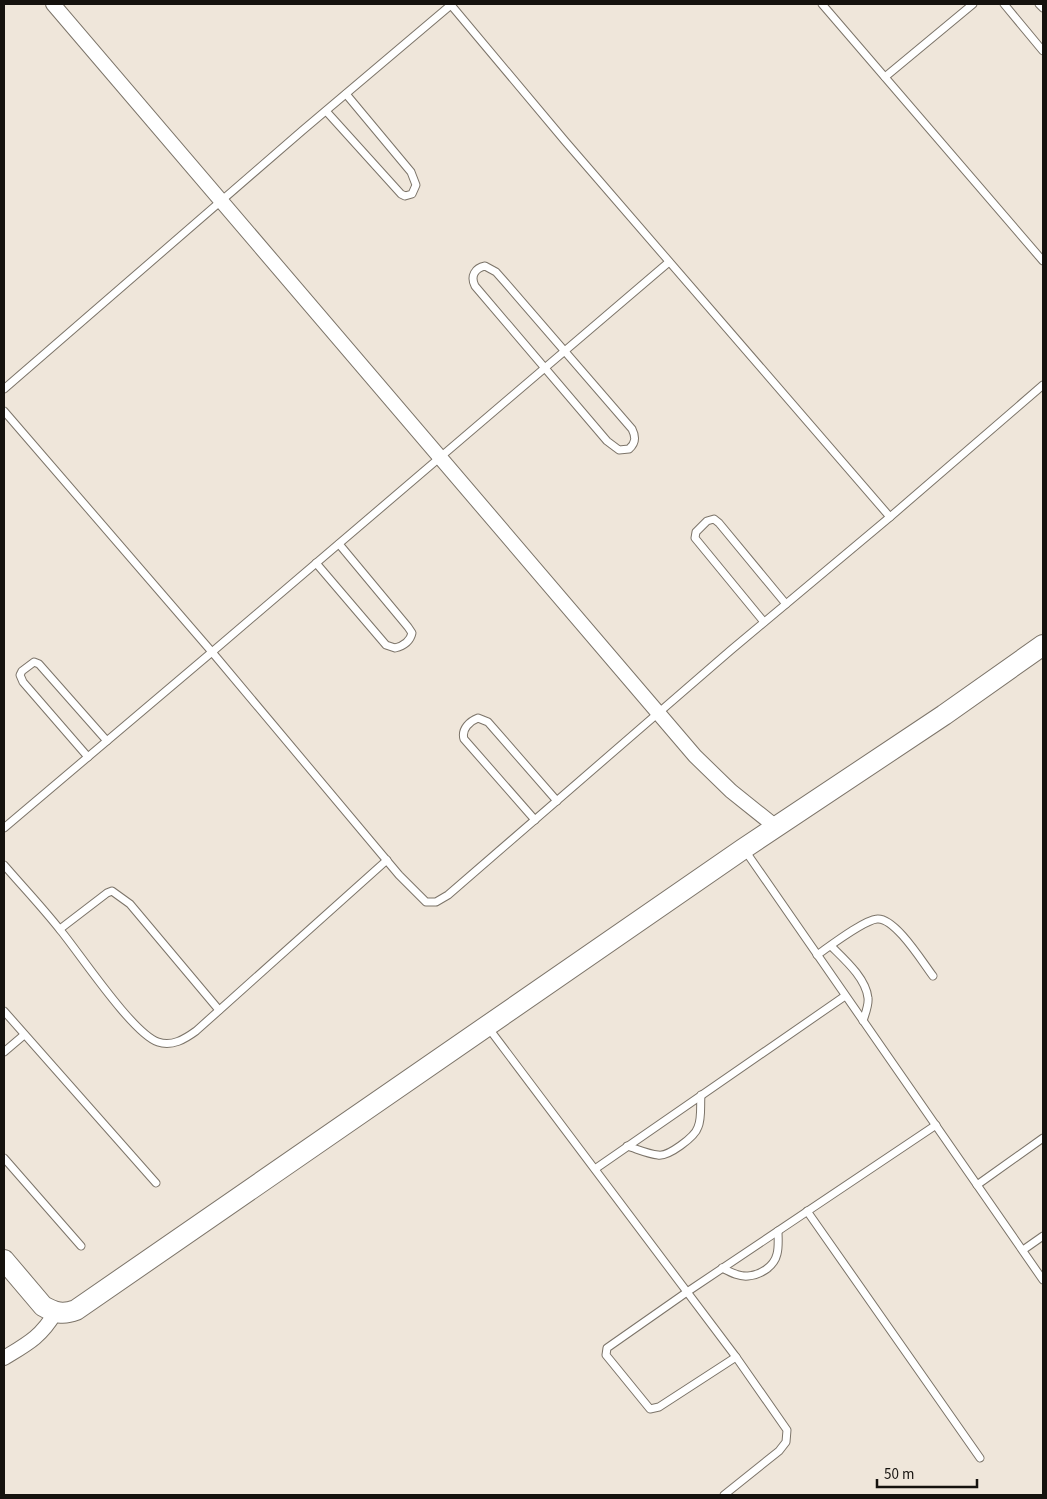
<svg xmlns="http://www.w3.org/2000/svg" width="1047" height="1499" font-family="'Source Sans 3',sans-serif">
<rect width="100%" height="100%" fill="#efe6da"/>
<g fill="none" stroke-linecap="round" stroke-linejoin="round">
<!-- lane casing -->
<g stroke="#7c7469" stroke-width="9">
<g id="lane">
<polyline points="822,4 1043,261"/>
<polyline points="1004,4 1043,51"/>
<polyline points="1039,4 1043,8"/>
<polyline points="451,5 565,141 890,517"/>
<polyline points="885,77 973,4"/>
<polyline points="326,111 401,194 405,196 412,194 416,185 411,172 346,94"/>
<polyline points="669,262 212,652 399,875 426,902 436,902 448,895 731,650 890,517 1043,385"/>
<path d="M485 266 496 272 504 281 632 429C636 437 636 443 629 449L619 450 607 441 475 286C470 276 475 268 485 266Z"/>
<polyline points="4,389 303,130 452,4"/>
<polyline points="4,411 212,652 4,828"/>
<path d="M316 563 386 645 395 648C403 646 410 642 412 633L408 627 339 544"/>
<polyline points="764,622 695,538 696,532 707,521 714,519 719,523 786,604"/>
<polyline points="88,757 23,682 20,675 22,671 34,662 39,664 107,741"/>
<path d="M535 820 464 739C461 729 470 721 478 718L488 722 557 801"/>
<polyline points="744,849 1043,1280"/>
<path d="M4 865C23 887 43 908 61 931 80 954 133 1034 158 1042 172 1047 185 1039 196 1031L387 860"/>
<polyline points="60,929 107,893 112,891 130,904 219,1010"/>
<path d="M831 946C844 959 866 978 868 998 869 1005 865 1014 863 1021"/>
<path d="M817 955C830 946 864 920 877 919 895 917 923 963 933 976"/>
<polyline points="4,1011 156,1183"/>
<polyline points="487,1026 736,1357 787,1430 786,1442 779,1451 724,1495"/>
<polyline points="4,1052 24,1035"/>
<path d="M627 1146C637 1149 648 1154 658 1155 668 1157 695 1137 698 1127 702 1118 700 1105 701 1095"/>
<polyline points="4,1158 81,1246"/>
<polyline points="595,1169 845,996"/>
<polyline points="977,1185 1043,1138"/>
<polyline points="807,1211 980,1458"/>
<polyline points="1023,1250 1043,1236"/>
<path d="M722 1268C730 1272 739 1277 748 1276 760 1275 774 1267 777 1254 779 1247 778 1238 778 1231"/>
<polyline points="736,1357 659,1407 650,1409 606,1355 607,1348 687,1292 936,1125"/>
</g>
</g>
<!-- street casing -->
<g stroke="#7c7469" stroke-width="16">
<g id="street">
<polyline points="53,4 695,756 731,791 776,827"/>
<path d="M4 1358C27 1344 41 1337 55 1313"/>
</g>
</g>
<!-- secondary casing -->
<g stroke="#7c7469" stroke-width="22">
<path id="secondary" d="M4 1260 43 1306C55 1313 63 1315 76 1310L743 849 944 715 1043 645"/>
</g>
<!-- lane -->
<use href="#lane" stroke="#fff" stroke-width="7"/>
<!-- street -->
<use href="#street" stroke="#fff" stroke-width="14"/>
<!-- secondary -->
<use href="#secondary" stroke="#fff" stroke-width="20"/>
</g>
<!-- border -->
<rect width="1047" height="1499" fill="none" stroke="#15120e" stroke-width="10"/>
<!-- scale -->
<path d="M877 1479v8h100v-8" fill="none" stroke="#15120e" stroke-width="2.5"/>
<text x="884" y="1479" font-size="15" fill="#15120e" stroke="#efe6da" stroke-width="4" paint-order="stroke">50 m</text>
</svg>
